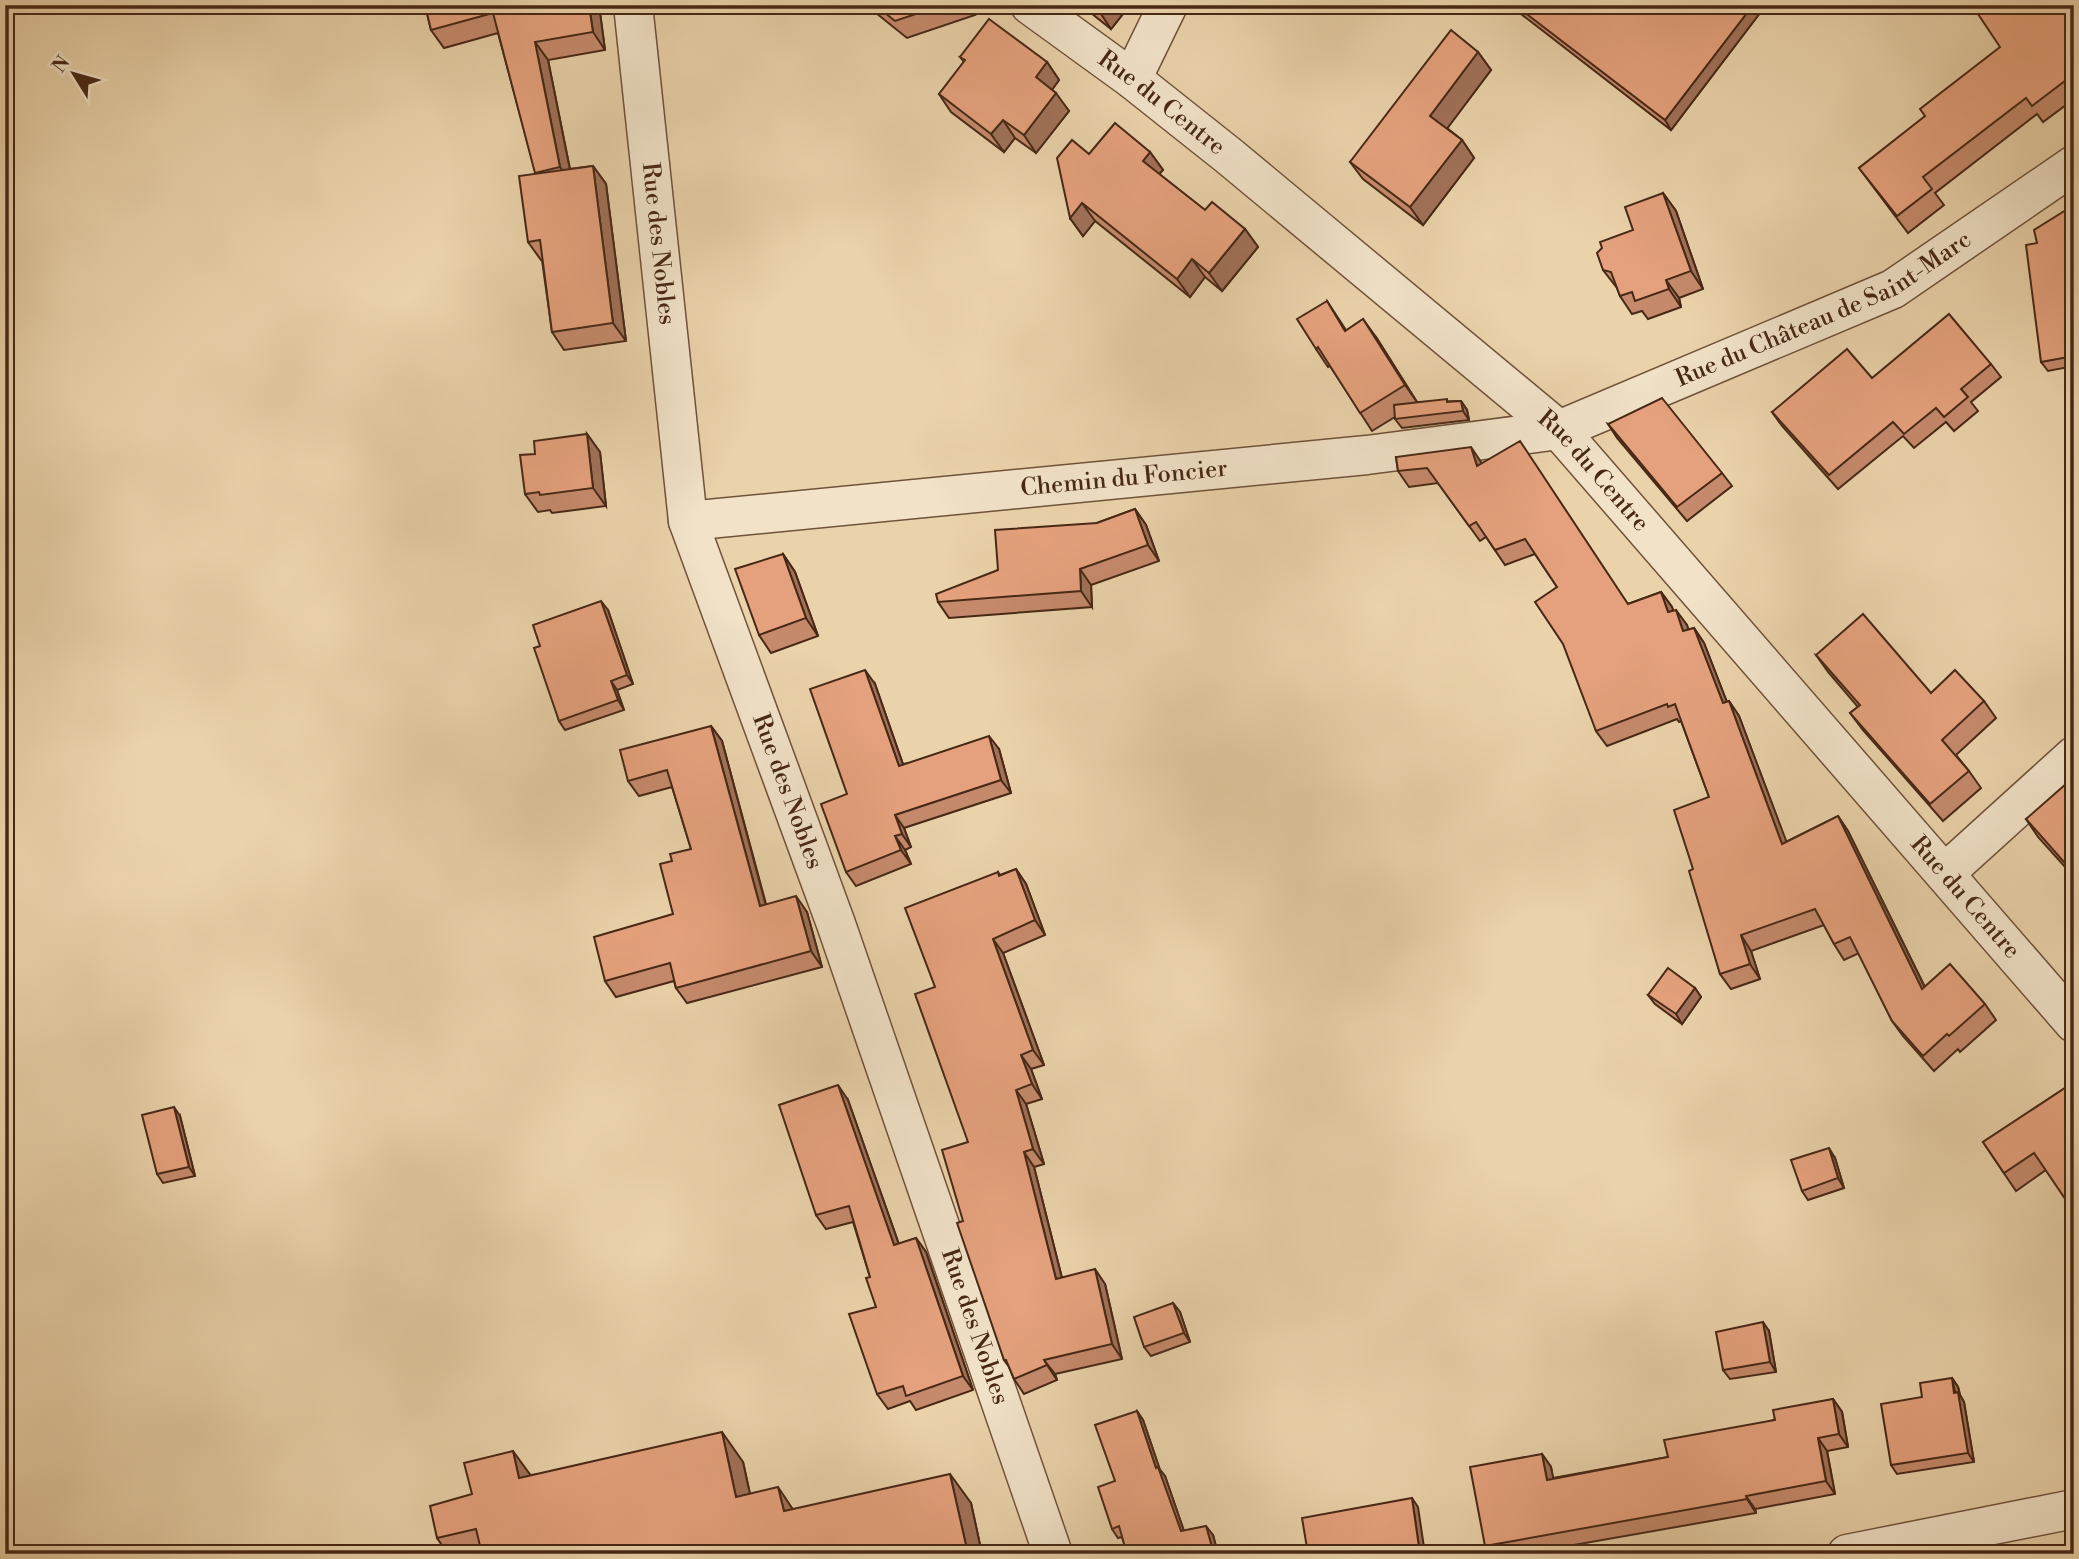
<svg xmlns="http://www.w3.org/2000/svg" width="2079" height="1559" font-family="'Libre Bodoni',serif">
<rect width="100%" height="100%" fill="#ead2aa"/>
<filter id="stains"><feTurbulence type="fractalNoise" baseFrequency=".00286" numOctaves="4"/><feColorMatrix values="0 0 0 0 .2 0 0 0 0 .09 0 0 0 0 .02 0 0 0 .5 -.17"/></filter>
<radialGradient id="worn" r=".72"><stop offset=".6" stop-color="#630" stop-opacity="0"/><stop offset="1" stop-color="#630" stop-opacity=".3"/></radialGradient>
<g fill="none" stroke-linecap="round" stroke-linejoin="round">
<!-- minor casing -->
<g stroke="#70523a" stroke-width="41">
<g id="minor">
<path id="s1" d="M633 5 688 521 836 924 1053 1554"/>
<path id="s2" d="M1030 5 1132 79 1229 156 1559 430 2074 1023"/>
<polyline points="1132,79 1168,5"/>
<path id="s3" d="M688 521 1367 455 1559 430 1893 289 2074 165"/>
<polyline points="1945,873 2074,756"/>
<polyline points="1847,1554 2074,1509"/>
</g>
</g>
<!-- minor -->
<use href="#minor" stroke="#f1e2c8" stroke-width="38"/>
</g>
<!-- wall -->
<g fill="#c58a6c" stroke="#472815" stroke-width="2">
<polygon points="425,5 599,5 605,50 548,60 570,169 593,166 606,184 626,341 564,350 552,332 542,260 541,260 528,242 536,174 498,33 444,48 431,30"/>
<polygon points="866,5 968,5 975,15 907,38"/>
<polygon points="1081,5 1130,5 1111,29"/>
<polygon points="1515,5 1766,5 1671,130 1521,14"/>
<polygon points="2074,5 2074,99 2043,122 2037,114 1935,193 1944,205 1908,233 1859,168"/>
<polygon points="1478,52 1491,70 1447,128 1462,140 1474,158 1423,225 1363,179 1350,162"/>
<polygon points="960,57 1047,62 1059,80 1052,90 1069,111 1036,153 1015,138 1004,152 951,112 939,94 964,62"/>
<polygon points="1150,152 1163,170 1159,174 1205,210 1245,229 1258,247 1222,291 1205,277 1190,297 1095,221 1083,236 1070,218 1089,154"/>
<polygon points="1663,193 1676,211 1703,289 1679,298 1681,307 1648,319 1642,311 1632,314 1620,296 1617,288 1603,270 1633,230"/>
<polygon points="2074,205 2074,366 2048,371 2041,362 2037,243"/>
<polygon points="1327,301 1346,330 1376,337 1417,402 1461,401 1467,410 1469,420 1402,428 1395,419 1395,417 1372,431 1330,366 1328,367 1316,349"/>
<polygon points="1991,364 2001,377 1971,402 1978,411 1954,431 1946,422 1914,448 1903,436 1838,489 1782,426 1772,412 1872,378"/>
<polygon points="1608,424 1722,473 1732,486 1687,521 1617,438"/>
<polygon points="587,434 600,452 606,506 552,513 550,510 538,512 525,494 535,454"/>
<polygon points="1396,457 1482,463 1628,604 1661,592 1672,607 1673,611 1687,625 1688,630 1694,628 1704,643 1727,702 1729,701 1739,716 1786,842 1838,816 1848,831 1925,987 1985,1004 1996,1020 1960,1052 1958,1049 1934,1071 1903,1036 1892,1021 1859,953 1844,960 1834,944 1824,925 1751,951 1760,979 1731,989 1720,974 1693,869 1709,797 1681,721 1679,722 1677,719 1607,746 1596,731 1557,587 1535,554 1505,565 1486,537 1480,541 1438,483 1409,487 1398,471"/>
<polygon points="1135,509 1146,525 1159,561 1091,585 1092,607 949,618 938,602 998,570 1097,523"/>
<polygon points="783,554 795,572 818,636 771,653 759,635"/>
<polygon points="608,610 633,684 617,690 624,710 565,730 559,721 540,646"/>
<polygon points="1816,655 1931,693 1984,701 1996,718 1956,755 1969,771 1981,788 1943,821 1863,730 1850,713 1858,707 1828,672"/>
<polygon points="875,684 903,764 999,749 1011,793 904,828 911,847 905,850 911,864 856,886 846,872 847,794"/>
<polygon points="711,726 722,741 766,904 807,912 822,967 687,1003 676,988 674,981 616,997 605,981 673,914 672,861 691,849 672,787 639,796 628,781"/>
<polygon points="2074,793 2074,877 2038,837 2026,819"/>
<polygon points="1016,869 1026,884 1045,935 1003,953 1044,1065 1031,1069 1042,1099 1026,1104 1044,1164 1034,1167 1062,1278 1105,1284 1122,1359 1055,1374 1057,1380 1024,1394 1014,1379 1009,1367 1004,1360 963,1221 968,1142 935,987 998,872 1000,875"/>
<polygon points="1695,988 1701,997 1682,1024 1655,1004 1648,995"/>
<polygon points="2074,1082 2074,1211 2046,1170 2016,1191 1983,1142"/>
<polygon points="848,1100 899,1244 916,1238 926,1252 973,1390 916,1410 910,1401 888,1409 877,1394 876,1307 870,1277 853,1222 826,1229 816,1215"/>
<polygon points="180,1116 195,1176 163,1183 157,1174"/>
<polygon points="1835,1158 1844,1188 1808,1200 1802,1191"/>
<polygon points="1173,1303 1180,1312 1190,1342 1151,1356 1144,1347"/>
<polygon points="1769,1331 1776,1372 1730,1379 1723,1370"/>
<polygon points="1952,1378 1958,1387 1960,1395 1964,1402 1974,1462 1897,1474 1891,1465 1922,1397"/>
<polygon points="1833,1399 1842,1412 1848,1447 1827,1451 1835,1494 1755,1509 1756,1513 1523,1554 1491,1554 1485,1546 1542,1454 1551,1467 1553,1478 1668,1457"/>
<polygon points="1137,1411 1143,1420 1160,1470 1165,1476 1184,1531 1213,1535 1218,1554 1127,1554 1122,1537 1118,1538 1112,1529 1115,1481"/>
<polygon points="743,1462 750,1494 793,1509 971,1503 982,1554 448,1554 437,1538 472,1494 530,1475"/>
</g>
<!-- shaded-wall -->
<g fill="#a07158" stroke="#472815" stroke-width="2">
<polygon points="589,5 599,5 605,50 593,32"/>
<polygon points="1095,5 1130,5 1111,29"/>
<polygon points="1753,5 1766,5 1671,130 1665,120"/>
<polygon points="535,42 548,60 573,185 560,167"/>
<polygon points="1478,52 1491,70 1443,134 1430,116"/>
<polygon points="1047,62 1059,80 1048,95 1036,77"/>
<polygon points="1056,93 1069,111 1036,153 1024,135"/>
<polygon points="1003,120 1015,138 1004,152 991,134"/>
<polygon points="1462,140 1474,158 1423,225 1410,207"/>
<polygon points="1150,152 1163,170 1155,179 1143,161"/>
<polygon points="593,166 606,184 626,341 613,323"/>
<polygon points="1663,193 1676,211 1703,289 1691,271"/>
<polygon points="1082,203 1095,221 1083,236 1070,218"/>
<polygon points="1245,229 1258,247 1222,291 1209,273"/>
<polygon points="1192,259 1205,277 1190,297 1177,279"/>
<polygon points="1666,280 1679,298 1681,307 1669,289"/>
<polygon points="1363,319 1376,337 1417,402 1405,385"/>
<polygon points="1461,401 1467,410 1469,420 1463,411"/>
<polygon points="587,434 600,452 606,506 593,488"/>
<polygon points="1471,447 1481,462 1488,481 1477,466"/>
<polygon points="1135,509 1146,525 1159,561 1148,545"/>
<polygon points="783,554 795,572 818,636 806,618"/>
<polygon points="1080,569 1091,585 1092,607 1081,591"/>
<polygon points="1661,592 1672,607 1679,628 1668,612"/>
<polygon points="601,601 608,610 633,684 627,675"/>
<polygon points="1676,610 1687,625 1694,647 1683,631"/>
<polygon points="1694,628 1704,643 1733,718 1723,703"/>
<polygon points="865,670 875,684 908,779 899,766"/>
<polygon points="611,681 617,690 624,710 618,700"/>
<polygon points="1729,701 1739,716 1793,859 1782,844"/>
<polygon points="711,726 722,741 770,921 760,906"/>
<polygon points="989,736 999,749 1011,793 1001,780"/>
<polygon points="895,815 904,828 911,847 902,834"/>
<polygon points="1838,816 1848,831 1933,1004 1922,989"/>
<polygon points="895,836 905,850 911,864 901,850"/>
<polygon points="1016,869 1026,884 1045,935 1035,920"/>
<polygon points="796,896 807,912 822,967 811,951"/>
<polygon points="1741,935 1751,951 1760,979 1750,964"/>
<polygon points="993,939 1003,953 1044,1065 1033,1050"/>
<polygon points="1695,988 1701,997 1682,1024 1676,1014"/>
<polygon points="1021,1055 1031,1069 1042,1099 1032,1084"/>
<polygon points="838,1085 848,1100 904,1259 894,1245"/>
<polygon points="1016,1090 1026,1104 1044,1164 1033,1149"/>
<polygon points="174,1107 180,1116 195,1176 189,1167"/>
<polygon points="1829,1148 1835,1158 1844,1188 1838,1178"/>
<polygon points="1024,1152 1034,1167 1066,1294 1056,1279"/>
<polygon points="916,1238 926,1252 973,1390 963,1376"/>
<polygon points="1095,1269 1105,1284 1122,1359 1112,1344"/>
<polygon points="1173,1303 1180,1312 1190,1342 1184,1333"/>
<polygon points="1763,1322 1769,1331 1776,1372 1770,1362"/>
<polygon points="1044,1360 1055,1374 1057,1380 1047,1365"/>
<polygon points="1952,1378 1958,1387 1960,1395 1964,1402 1974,1462 1968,1453"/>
<polygon points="1833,1399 1842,1412 1848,1447 1839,1434"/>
<polygon points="1137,1411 1143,1420 1160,1470 1165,1476 1187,1540 1181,1531 1156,1468"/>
<polygon points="722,1432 743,1462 757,1526 736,1497"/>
<polygon points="1818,1438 1827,1451 1835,1494 1826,1481"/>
<polygon points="513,1451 534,1480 519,1478"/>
<polygon points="1542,1454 1551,1467 1556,1493 1547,1480"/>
<polygon points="950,1474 971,1503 982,1554 968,1554"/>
<polygon points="778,1487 798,1517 784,1511"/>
<polygon points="1746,1496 1755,1509 1756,1513 1747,1499"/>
<polygon points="1412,1498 1418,1507 1425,1554 1420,1554"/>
<polygon points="1206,1526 1213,1535 1218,1554 1214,1554"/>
</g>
<!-- building -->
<g fill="#e5a17d" stroke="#472815" stroke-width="2">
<polygon points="425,5 589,5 593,32 535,42 560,167 535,173 493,13 431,30"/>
<polygon points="875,5 943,5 895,21"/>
<polygon points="1515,5 1753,5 1665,120"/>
<polygon points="1972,5 2074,5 2074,74 2032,106 2026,98 1923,177 1932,189 1897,216 1859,168 1925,116 1920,109 2000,47"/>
<polygon points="989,19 1047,62 1036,77 1056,93 1024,135 1003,120 991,134 939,94 965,60 960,57"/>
<polygon points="1451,30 1478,52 1430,116 1462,140 1410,207 1350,162"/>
<polygon points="1115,123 1150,152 1143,161 1205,210 1212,202 1245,229 1209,273 1192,259 1177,279 1082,203 1070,218 1057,158 1072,140 1089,154"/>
<polygon points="593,166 613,323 552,332 540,240 528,242 519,176"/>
<polygon points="1663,193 1691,271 1666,280 1669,289 1635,301 1632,292 1620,296 1611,272 1603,270 1597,253 1602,248 1600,242 1633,230 1625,207"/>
<polygon points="2074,205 2074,356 2041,362 2026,245 2037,243 2034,230"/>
<polygon points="1327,301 1345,331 1363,319 1405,385 1360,413 1318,347 1316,349 1297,319"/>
<polygon points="1949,314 1991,364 1961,389 1968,397 1944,417 1936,408 1904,434 1893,422 1829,475 1772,412 1847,349 1872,378"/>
<polygon points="1662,398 1722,473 1677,507 1608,424"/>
<polygon points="1447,399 1447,402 1461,401 1463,411 1395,419 1394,405"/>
<polygon points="587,434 593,488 540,495 539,492 525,494 520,455 535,454 534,441"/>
<polygon points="1520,441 1628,604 1661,592 1668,612 1676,610 1683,631 1694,628 1723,703 1729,701 1782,844 1838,816 1922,989 1950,964 1985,1004 1949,1036 1947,1034 1923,1056 1892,1021 1850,937 1834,944 1815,909 1741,935 1750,964 1720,974 1689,871 1693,869 1674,810 1709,797 1675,704 1668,707 1667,704 1596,731 1563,644 1535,602 1557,587 1525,539 1495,550 1476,522 1469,526 1427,468 1398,471 1396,457 1471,447 1477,466"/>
<polygon points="1135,509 1148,545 1080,569 1081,591 938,602 936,594 998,570 995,530 1097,523"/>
<polygon points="783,554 806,618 759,635 735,569"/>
<polygon points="601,601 627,675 611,681 618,700 559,721 534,648 540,646 533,625"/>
<polygon points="1863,614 1931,693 1955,670 1984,701 1942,740 1969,771 1930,804 1850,713 1860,705 1816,655"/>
<polygon points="865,670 899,766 989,736 1001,780 895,815 902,834 895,836 901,850 846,872 821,804 847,794 810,689"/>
<polygon points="711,726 760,906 796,896 811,951 676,988 670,963 605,981 594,937 673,914 660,864 672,861 670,854 691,849 667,770 628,781 620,750"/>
<polygon points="2066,784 2074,793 2074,854 2064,862 2026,819"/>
<polygon points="1016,869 1035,920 993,939 1033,1050 1021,1055 1032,1084 1016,1090 1033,1149 1024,1152 1056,1279 1095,1269 1112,1344 1044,1360 1047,1365 1014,1379 1006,1360 1004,1360 957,1223 963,1221 942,1150 968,1142 915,994 935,987 905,908 998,872 999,876"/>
<polygon points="1668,968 1695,988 1676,1014 1648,995"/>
<polygon points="2074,1082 2074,1205 2070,1206 2034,1153 2004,1173 1983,1142"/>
<polygon points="838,1085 894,1245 916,1238 963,1376 906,1396 903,1386 877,1394 849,1314 876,1307 866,1278 870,1277 849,1206 816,1215 779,1105"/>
<polygon points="174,1107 189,1167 157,1174 142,1115"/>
<polygon points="1829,1148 1838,1178 1802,1191 1791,1160"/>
<polygon points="1173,1303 1184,1333 1144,1347 1134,1317"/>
<polygon points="1763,1322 1770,1362 1723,1370 1716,1332"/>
<polygon points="1952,1378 1954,1393 1958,1392 1968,1453 1891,1465 1881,1404 1922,1397 1920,1383"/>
<polygon points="1833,1399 1839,1434 1818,1438 1826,1481 1746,1496 1747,1499 1485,1546 1470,1467 1542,1454 1547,1480 1668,1457 1664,1440 1775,1420 1773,1410"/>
<polygon points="1137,1411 1156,1468 1158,1467 1181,1531 1206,1526 1214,1554 1127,1554 1119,1526 1112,1529 1098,1487 1115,1481 1095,1425"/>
<polygon points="722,1432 736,1497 778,1487 784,1511 950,1474 968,1554 482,1554 476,1529 437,1538 430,1506 472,1494 464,1463 513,1451 519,1478"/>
<polygon points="1412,1498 1420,1554 1308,1554 1302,1518"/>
</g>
<g text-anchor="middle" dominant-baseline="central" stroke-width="5" stroke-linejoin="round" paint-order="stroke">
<!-- street labels -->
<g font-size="24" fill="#472815" stroke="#f1e2c8">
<text stroke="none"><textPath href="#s2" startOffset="164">Rue du Centre</textPath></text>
<text stroke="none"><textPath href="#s1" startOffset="240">Rue des Nobles</textPath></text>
<text stroke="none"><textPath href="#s3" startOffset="1167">Rue du Château de Saint-Marc</textPath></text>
<text stroke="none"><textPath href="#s2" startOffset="732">Rue du Centre</textPath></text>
<text stroke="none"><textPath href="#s3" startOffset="438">Chemin du Foncier</textPath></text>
<text stroke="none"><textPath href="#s1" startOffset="807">Rue des Nobles</textPath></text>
<text stroke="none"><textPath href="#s2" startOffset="1298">Rue du Centre</textPath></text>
<text stroke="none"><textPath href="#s1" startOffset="1374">Rue des Nobles</textPath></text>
</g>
</g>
<!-- margin -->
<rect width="2079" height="1559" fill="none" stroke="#ead2aa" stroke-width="28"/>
<rect x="7" y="7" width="2065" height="1545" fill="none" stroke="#472815" stroke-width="3.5"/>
<rect x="14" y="14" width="2051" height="1531" fill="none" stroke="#472815" stroke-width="2"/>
<!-- north arrow -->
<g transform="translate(74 74) rotate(307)" stroke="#f1e2c8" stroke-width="5" paint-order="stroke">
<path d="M0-5L12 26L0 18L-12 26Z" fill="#472815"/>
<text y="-10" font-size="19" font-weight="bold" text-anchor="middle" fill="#472815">N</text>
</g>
<rect width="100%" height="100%" filter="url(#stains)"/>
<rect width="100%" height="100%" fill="url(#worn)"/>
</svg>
